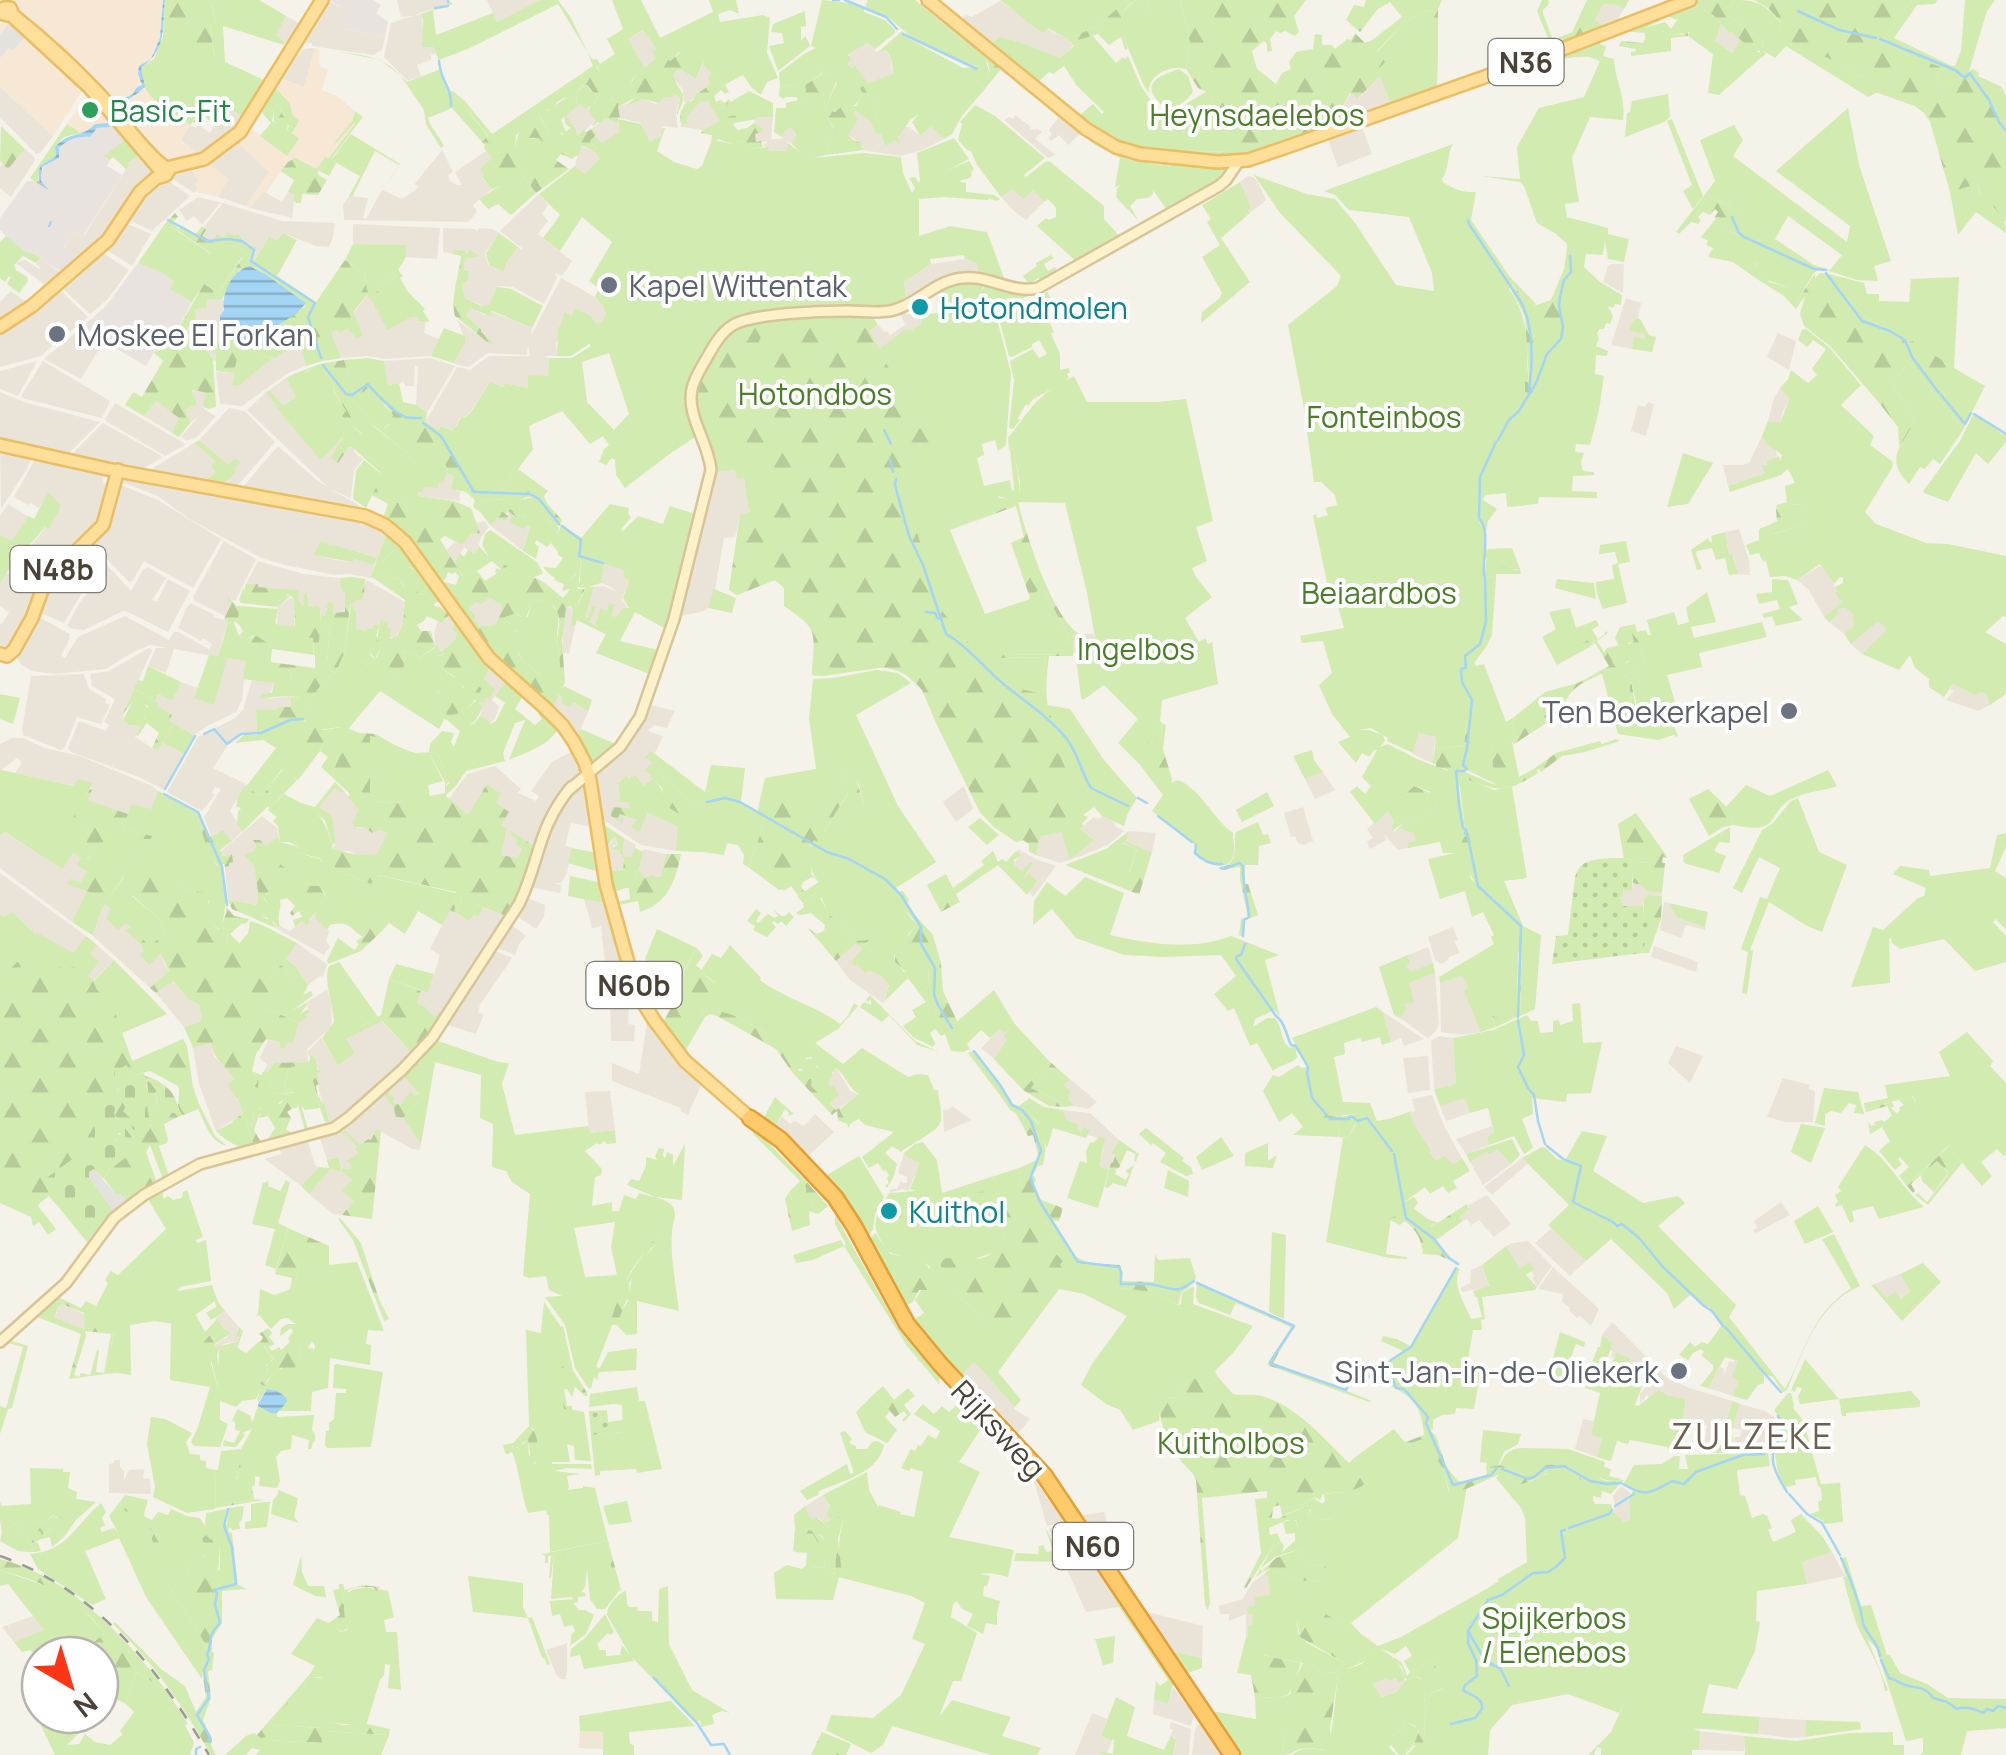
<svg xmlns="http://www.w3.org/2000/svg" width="2006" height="1755" font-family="Manrope,sans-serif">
<defs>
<pattern id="forest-firs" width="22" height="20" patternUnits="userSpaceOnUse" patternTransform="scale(2.5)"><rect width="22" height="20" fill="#d2ebb1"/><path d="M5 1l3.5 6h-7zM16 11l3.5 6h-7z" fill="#b6cb99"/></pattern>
<pattern id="cemetery-stones" width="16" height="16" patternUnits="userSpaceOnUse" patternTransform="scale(2.5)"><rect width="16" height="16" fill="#d2ebb1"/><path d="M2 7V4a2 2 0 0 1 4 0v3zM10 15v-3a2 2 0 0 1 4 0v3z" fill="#b6cb99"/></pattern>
<pattern id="garden-dots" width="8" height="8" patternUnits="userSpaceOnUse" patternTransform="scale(2.5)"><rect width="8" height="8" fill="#d2ebb1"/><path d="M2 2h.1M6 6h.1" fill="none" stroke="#b6cb99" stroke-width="1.8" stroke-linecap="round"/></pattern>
<pattern id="water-rules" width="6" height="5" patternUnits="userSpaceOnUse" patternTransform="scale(2.5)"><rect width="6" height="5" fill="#a5d5f4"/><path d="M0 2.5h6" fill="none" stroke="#88aec6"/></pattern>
</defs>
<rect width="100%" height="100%" fill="#f5f2ea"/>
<!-- residential -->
<g fill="#eae4d8">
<polygon points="327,0 346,10 343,28 385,37 382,50 373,55 312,46 312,43 304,42 301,44"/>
<polygon points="397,0 448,0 448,4 414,15 421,14 423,30 436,53 431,55 431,60 417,65 421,76 408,81 384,57 391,23 413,16 401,17"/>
<polygon points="487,0 540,0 497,22"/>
<polygon points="1000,1 1024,17 1067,39 1074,45 1060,59 1017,41 999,37 989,44 959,21 966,15 972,17"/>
<polygon points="1603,4 1617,5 1624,9 1616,22 1603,26 1595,20"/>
<polygon points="286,16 303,25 286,48 285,41 275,36"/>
<polygon points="1721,24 1729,33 1731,31 1741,39 1734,53 1714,41"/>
<polygon points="644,30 657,48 652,51 656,58 645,69 628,39"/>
<polygon points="868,41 877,52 885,50 892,60 891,67 893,74 868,84 855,67 852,69 847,63 848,56"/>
<polygon points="315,48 304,87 278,77 293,52 298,55 303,49"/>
<polygon points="703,64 711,73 708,79 711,82 708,87 694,96 696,99 684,102 683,90 674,79 675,72 682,70 697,78"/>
<polygon points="1381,76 1390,102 1373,108 1374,112 1339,124 1337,117 1343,115 1344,105 1351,93 1359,98"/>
<polygon points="0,87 53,136 40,153 36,154 0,117"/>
<polygon points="677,93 680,98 676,114 678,128 662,126 661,136 650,143 641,123 620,118 618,107 629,103 631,105 642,99 656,104 663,98"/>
<polygon points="701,101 709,102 720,122 703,130 681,127 681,125 687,124 688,115"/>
<polygon points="580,104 588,106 596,120 578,137 565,117"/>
<polygon points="221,105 247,118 201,158 181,140 190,125 195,128 198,125 210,133 215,123 209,118"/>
<polygon points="856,111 870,121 876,134 881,134 885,146 897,138 905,127 909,127 920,136 931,125 944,139 922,150 900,156 863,150 863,146 847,134 855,122 853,113"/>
<polygon points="1061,114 1083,131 1068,145 1059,135 1051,141 1048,138 1052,135 1049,130"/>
<polygon points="1015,115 1031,127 1029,130 1038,129 1042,132 1035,139 1056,155 1048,158 1004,120 1009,117 1013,119"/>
<polygon points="757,116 773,117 771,139 782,139 785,130 789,127 792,127 796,138 792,144 786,141 788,143 786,151 768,151 768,148 763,145 768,142 756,142 755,133 763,128 754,123"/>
<polygon points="605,118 618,123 619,132 602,144 591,129"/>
<polygon points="1361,124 1372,154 1338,167 1327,137"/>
<polygon points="239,136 243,140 240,144 269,172 246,206 218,197 228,179 206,162"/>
<polygon points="580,146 585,148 587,146 600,158 585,174 575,166"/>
<polygon points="25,149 35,158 34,162 11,197 0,188 0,167 2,163 9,168"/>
<polygon points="442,150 453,172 448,175 450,181 456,185 462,185 455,172 486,151 493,158 482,178 492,189 473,205 477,212 468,222 344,220 343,205 349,196 368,198 363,218 366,219 382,190 402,199 416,190 418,186 414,185"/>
<polygon points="143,152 156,173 110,234 81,260 64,248 73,232 84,236 128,166 127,164"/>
<polygon points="190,166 199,181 198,189 194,193 172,178 174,170"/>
<polygon points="1248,176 1253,177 1258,182 1266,200 1250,213 1240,182"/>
<polygon points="159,179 167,180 190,196 152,231 127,219 142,194"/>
<polygon points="1013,189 1034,190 1044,202 1026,220 1014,211 1001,197"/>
<polygon points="263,191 282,202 288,192 295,195 292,218 250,208"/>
<polygon points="539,194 548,204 542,214 548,221 538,234 572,261 562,276 555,273 557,278 544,304 513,287 497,286 489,305 483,306 465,298 462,284 468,279 469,271 464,270 465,251 454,249 453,254 443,252 443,228 475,229 476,232 479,228 492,229 499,233 485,253 488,265 503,272 507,262 517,248 521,250 523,249 500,231"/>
<polygon points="198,197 223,203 282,221 335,223 333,237 329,247 316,246 283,233 277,242 268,238 254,261 250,258 256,248 249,247 241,242 241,237 223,238 212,242 196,237 222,204 220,203 202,225 194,216 187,221 179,210"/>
<polygon points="123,222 151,234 132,266 104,248"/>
<polygon points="353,224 440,228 437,259 406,257 406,246 353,244"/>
<polygon points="101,252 129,270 108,299 90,314 60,286"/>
<polygon points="40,258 64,275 49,288 16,263 25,260 39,269 40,267 36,264"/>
<polygon points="965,259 977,263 979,275 919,291 906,297 904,282 931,264"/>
<polygon points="1611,264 1624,264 1623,293 1603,282 1608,266"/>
<polygon points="561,278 595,297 603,306 606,314 601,323 597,324 575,308 556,343 557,356 544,356 549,358 548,377 528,375 528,388 506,383 504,387 490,382 468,415 460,418 453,431 442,426 439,430 426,421 457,367 470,370 489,356 530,356 528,345 527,354 525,355 488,353 469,367 454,364 465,339 457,320 491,344 480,332 481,329 466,315 469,307 484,315 490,315 492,312 532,328 531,336"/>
<polygon points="58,288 88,317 55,344 43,336 53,345 41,356 0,367 0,329 19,317 24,321 21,316"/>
<polygon points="11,291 30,305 0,324 0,302"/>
<polygon points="368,295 372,301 411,317 419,317 419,321 426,321 424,333 439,339 431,356 385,359 367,356 341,358 331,332 348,327 362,335 353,313"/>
<polygon points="1626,298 1641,303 1638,319 1635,318 1629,331 1645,334 1644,339 1634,337 1632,349 1611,345"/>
<polygon points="207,299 222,299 224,304 220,328 227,339 208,344 216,355 216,361 213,360 211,355 202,348 192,344 185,332 194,310 200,308"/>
<polygon points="900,313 917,315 920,317 922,323 879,350 870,331 879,325 884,332 887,331 890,335 905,325"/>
<polygon points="81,328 95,337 91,344 99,349 81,379 44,359"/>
<polygon points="1778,333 1796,341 1789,370 1767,357"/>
<polygon points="300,341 306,366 288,373 242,406 220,404 216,372 234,373 232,384 238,385 273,358"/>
<polygon points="431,358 455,366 428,411 416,405 418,366 415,366 414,386 405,386 404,382 388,385 384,361"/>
<polygon points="37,361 18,396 0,389 0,371"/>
<polygon points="43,361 110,401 102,418 22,398 21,396"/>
<polygon points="286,378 297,398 283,407 269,390"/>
<polygon points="1780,388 1791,398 1783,411 1780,424 1768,421 1774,398"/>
<polygon points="195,390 206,392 204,409 216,416 197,437 187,441 181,437 199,416 191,422 185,410 197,404 191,394"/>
<polygon points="0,392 24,402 100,422 64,458 0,442"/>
<polygon points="266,392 287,421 321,459 340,440 340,445 332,459 338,463 349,447 354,448 354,452 363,459 354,470 351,498 329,489 356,503 366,512 240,490 278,446 319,482 328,487 247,410"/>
<polygon points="156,401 180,418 172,433 144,416"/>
<polygon points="1648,402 1654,404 1646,436 1631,431 1638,405 1645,407"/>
<polygon points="115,403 184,443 185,445 165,456 106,421 105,419"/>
<polygon points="229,408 245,411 275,442 235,489 222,487 224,482 233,471 199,440"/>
<polygon points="103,423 160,455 162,458 139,471 69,457"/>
<polygon points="1762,436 1776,451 1777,457 1766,462 1765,473 1728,486 1723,465 1742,465 1749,463"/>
<polygon points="194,443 216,462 216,473 207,484 147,472"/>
<polygon points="0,446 32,456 27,469 1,509"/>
<polygon points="36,457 104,471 103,483 111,486 103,517 44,578 33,606 12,648 5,652 0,649 0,623 2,624 9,612 0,606 0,584 6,573 9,574 29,551 28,550 46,527 48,493 39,508 30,503 28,505 14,497"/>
<polygon points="736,470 744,478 748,506 751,513 740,516 735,537 724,538 715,590 708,608 704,611 677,617 713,472"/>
<polygon points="447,473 454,476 456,491 461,492 459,495 460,501 418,496 424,486 431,486 445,480"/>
<polygon points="120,475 356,519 375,524 387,532 377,558 338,546 327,545 315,555 336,560 352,562 354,559 366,561 374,565 370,578 350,574 334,575 285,565 261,558 191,520 156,495 119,481"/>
<polygon points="118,484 156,499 221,539 193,588 144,561 133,580 129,582 90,542"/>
<polygon points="8,504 28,516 12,542 0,535 0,516"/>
<polygon points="508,511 513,514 510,522 530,525 523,551 491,526 497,517 508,516"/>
<polygon points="485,521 489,527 482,536 475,555 464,547 454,564 447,550 455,541 462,545 471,534 479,533 476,523"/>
<polygon points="1739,529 1749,560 1750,575 1738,574 1733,555 1729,555 1725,532"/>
<polygon points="224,541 256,559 235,601 229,599 228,601 232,603 225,616 195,601 193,597"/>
<polygon points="89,546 131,591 143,570 148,567 166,578 152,600 157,602 168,579 190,591 168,632 128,612 123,611 84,630 73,629 67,626 80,602 87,594 83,591 64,623 39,612 44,588"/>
<polygon points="258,561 304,574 339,578 342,591 345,591 345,612 327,616 321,615 319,605 309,607 307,592 303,595 304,604 302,606 298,599 298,590 257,587 246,584"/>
<polygon points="604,563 626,570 629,579 622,599 628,609 623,608 616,617 611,615 616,606 607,611 600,610 595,625 590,622 595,607 588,618 584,617 594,587 604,586 619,593 609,586 601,583"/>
<polygon points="1820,566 1822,567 1834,584 1842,602 1824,617 1809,590 1797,580"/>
<polygon points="365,579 405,602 403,624 395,638 389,637 386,629 380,621 379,625 374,624 372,629 366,631 355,628 356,612 351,604 357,600 366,582"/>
<polygon points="489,596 500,604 502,610 495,625 480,626 476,623 469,610 475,602"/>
<polygon points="290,598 295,598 294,626 277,625 278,607"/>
<polygon points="191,603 214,615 214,617 228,621 218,657 174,649 166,673 148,666 156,648 168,648 150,645 128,655 106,669 55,674 32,671 22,665 15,656 35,615 70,634 68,643 61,655 65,658 78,637 125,616 169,640 174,632 178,632 209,649 212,644 203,638 201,641 178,628 187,607"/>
<polygon points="565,606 573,609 571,626 575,626 569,654 562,652"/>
<polygon points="1845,608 1852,613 1854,626 1844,634 1829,622 1838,614 1838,609"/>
<polygon points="449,611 458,621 453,630 457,634 455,640 442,651 435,644 434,633 438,621 442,622 447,619 449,615 445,613"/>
<polygon points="1878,620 1888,630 1862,654 1851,644"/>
<polygon points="1073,634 1094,634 1099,659 1076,658 1076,653 1073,653"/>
<polygon points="149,648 152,650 124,712 123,720 129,725 141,726 135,737 152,748 158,751 163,743 184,754 164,790 139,777 71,752 68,748 79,721 106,731 109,725 104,722 115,699 92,686 90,674 109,671"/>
<polygon points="226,658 246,660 242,700 236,712 207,726 194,735 168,721 157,706 155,701 158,694 172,701 181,682 198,688 194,698"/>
<polygon points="490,663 507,680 492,700 499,706 495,719 491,722 480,716 483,707 479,704 492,686 483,679"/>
<polygon points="84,674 89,689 106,699 105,703 110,705 101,724 77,717 65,747 61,750 23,735 22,729 31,676"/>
<polygon points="252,680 274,683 268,699 291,696 290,707 278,707 276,710 256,710 257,733 241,733 228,745 213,768 246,784 230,811 243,831 232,841 223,830 211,836 204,817 221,789 215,787 212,793 215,795 202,811 167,792 198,737 235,718 243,710"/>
<polygon points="1953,683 1975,694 1981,692 1986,695 1990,705 1978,711 1946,700 1954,691 1950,689"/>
<polygon points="559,696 564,699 566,705 574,702 588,712 576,740 552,709"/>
<polygon points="647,704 675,711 667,728 654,725 648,731 663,736 655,753 651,751 652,763 646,771 653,778 644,786 635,775 628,779 625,777 618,782 620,798 630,802 630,809 613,807 618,818 619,813 638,821 639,831 648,813 679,825 676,851 641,845 599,817 593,776"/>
<polygon points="1417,733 1436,737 1432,763 1413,754"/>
<polygon points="12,738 23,738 45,748 80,756 152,786 158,791 151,810 131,805 128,814 87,800 93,784 78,779 74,786 15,773 22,763 17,758 0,771 0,744"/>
<polygon points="571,752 581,770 557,800 536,847 511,832 519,840 522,848 517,858 501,855 507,830 501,826 495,803 501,795 468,815 449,799 467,774 495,766 521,789 518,793 536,801 539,796 531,791 552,762"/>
<polygon points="1323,772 1335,790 1315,799 1305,779"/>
<polygon points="585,780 595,828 571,823 565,846 572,848 567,873 561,883 554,883 561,885 560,893 529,887 541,842 561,802"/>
<polygon points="964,786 973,809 956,822 943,802"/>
<polygon points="335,788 342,793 344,791 359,810 353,823 357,828 365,827 372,833 380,830 387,833 378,854 362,857 350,851 339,852 333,848 336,842 332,816 319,807"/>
<polygon points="1303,807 1313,841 1303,845 1298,843 1295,836 1291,837 1284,813"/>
<polygon points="1388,811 1394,821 1393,830 1394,832 1402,827 1404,830 1414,832 1415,841 1407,843 1408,848 1398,850 1383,833 1387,840 1370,849 1367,842 1373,838 1367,829"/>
<polygon points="262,816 277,828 279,838 274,839 266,847 256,845 254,851 258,892 257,905 228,900 225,867 229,866 231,854 223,856 220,852"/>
<polygon points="1102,816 1114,822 1115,826 1124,831 1108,845 1081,856 1060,863 1036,855 1040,836 1061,832 1071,859 1094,840 1080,829 1094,817 1098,819"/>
<polygon points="1129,831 1156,833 1152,852 1126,842"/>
<polygon points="4,832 62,868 73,853 82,858 78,865 87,871 80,883 68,884 87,891 72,922 0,868 0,835"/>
<polygon points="615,837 617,844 612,847 619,850 621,856 623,856 624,838 636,845 631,857 624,857 623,869 606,872 606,849"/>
<polygon points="643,849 666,854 661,878 644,878 639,871"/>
<polygon points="1018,849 1038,860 1056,866 1033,897 1029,892 1037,880 1026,878 1013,864 1020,855 1017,852"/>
<polygon points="0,873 86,936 73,954 38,933 36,935 13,912 3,918 0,914"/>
<polygon points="1633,883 1641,885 1648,892 1662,893 1662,896 1648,895 1644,898 1643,906 1623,906 1620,901 1623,890 1632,890"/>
<polygon points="525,897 545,905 544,917 536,929 515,915"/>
<polygon points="584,899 608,904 639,1003 637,1004 608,993 601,926 592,928"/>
<polygon points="1664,902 1669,903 1677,918 1705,927 1705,930 1686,925 1681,938 1660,930"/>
<polygon points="105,904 112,909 119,929 126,922 130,927 127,931 142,946 143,951 140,955 149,964 162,954 163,961 169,972 150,988 92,935 97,926 97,914"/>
<polygon points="483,908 509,917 447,1013 441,1011 434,1018 417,1003 421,991 428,993 440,955 430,949 450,910 469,921 474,915 478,917"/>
<polygon points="314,916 329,932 326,941 330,947 324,955 276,928 280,926 290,931 302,921 309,924 311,918"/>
<polygon points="509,923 526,936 519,944 515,955 494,947"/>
<polygon points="1453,927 1458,940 1454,941 1460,953 1449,957 1448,960 1441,964 1435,960 1428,937"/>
<polygon points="297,943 327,964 323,977 320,976 308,985 296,967 286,959"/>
<polygon points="855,943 863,948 851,962 880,975 889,984 883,1003 850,980 836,961"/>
<polygon points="97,945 114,960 93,981 87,975 98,963 89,954"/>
<polygon points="1654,946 1698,962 1696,972 1651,957"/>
<polygon points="1428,947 1433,963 1410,973 1407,964 1410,963 1408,955"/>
<polygon points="493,950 512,958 480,1005 478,1013 484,1014 476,1034 444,1024"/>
<polygon points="1435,973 1439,1024 1436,1031 1428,1038 1400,1018 1405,1010 1404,1004 1409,983"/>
<polygon points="1462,976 1469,988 1465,991 1481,1032 1462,1035 1441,1032 1440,983"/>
<polygon points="172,981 188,999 199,1005 202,1017 200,1022 184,1027 156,993"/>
<polygon points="327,989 331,1003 332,1022 329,1029 307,1049 308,1062 274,1063 267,1073 264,1071 267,1065 260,1058 268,1040 280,1042 280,1047 287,1042 293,1042 299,1023 310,1013 306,1003"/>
<polygon points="613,999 629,1005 628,1024 635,1025 634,1041 611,1041 610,1000"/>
<polygon points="1383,1012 1424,1039 1404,1046 1401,1038 1391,1042"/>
<polygon points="648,1017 703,1081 688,1115 680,1111 681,1108 612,1081 612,1063 639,1074"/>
<polygon points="381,1021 415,1056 345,1119 329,1126 319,1090 317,1075 320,1072 316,1066 316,1059 308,1055 308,1051 321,1038 338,1064 346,1039"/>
<polygon points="1000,1029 1008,1031 1008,1040 994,1059 981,1048"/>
<polygon points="1438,1036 1453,1038 1456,1084 1434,1089 1431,1041"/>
<polygon points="211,1043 214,1056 230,1072 234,1080 234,1096 238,1099 243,1113 216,1131 199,1084 193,1048"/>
<polygon points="1676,1046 1703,1056 1690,1083 1668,1063"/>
<polygon points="1428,1056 1430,1090 1408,1093 1403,1058"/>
<polygon points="836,1067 850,1091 859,1095 836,1110 830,1104 838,1094 828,1084"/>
<polygon points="401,1073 419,1093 401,1105 393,1104 387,1090 390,1087 389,1085"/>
<polygon points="1783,1078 1810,1085 1809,1089 1815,1091 1813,1122 1786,1122 1767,1117"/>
<polygon points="1070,1079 1097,1102 1088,1109 1074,1106 1067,1099 1064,1085"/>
<polygon points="382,1091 400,1116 412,1127 421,1144 420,1150 412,1149 377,1129 371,1141 368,1139 360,1146 343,1129 336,1135 345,1132 357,1147 359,1154 347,1162 353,1166 350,1171 342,1168 339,1157 327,1160 319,1135"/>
<polygon points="610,1091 615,1130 589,1133 585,1092"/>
<polygon points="1432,1095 1445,1128 1462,1158 1453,1164 1436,1162 1429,1151 1431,1149 1416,1130 1410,1115 1415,1110 1412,1099"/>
<polygon points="1466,1097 1470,1113 1446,1121 1440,1106"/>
<polygon points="952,1106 972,1120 944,1132 943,1110 949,1109"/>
<polygon points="1063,1110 1090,1113 1119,1140 1114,1149 1115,1154 1109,1170 1098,1166 1104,1149 1102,1147 1100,1137 1098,1138 1088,1135 1089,1130 1084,1128 1081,1132 1076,1130 1078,1125 1065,1119"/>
<polygon points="815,1114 834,1132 806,1158 774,1128 782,1116 790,1124 795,1121 804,1126"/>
<polygon points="1492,1126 1494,1134 1487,1137 1489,1145 1466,1154 1456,1139"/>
<polygon points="307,1138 315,1165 319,1167 301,1186 265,1159 281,1154 279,1145"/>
<polygon points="1497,1149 1511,1164 1483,1185 1470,1162 1488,1151"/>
<polygon points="904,1153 919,1161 916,1176 914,1176 909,1191 902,1189 889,1193 891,1189 897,1189 900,1182 907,1183 907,1177 898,1173"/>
<polygon points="1522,1158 1527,1164 1492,1195 1484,1187"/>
<polygon points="331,1169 342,1172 352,1180 346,1195 355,1200 342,1215 333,1214 309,1194"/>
<polygon points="1487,1195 1511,1224 1494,1237 1479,1220 1471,1225 1467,1219 1463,1221 1460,1217 1469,1209 1469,1205"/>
<polygon points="1781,1202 1790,1215 1756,1233 1753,1230 1758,1227 1754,1221"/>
<polygon points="1552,1228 1586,1261 1570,1276 1535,1243"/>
<polygon points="1528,1241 1552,1266 1537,1287 1532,1278 1534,1276 1531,1271 1534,1268 1529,1265 1520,1270 1506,1246 1513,1243"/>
<polygon points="1482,1265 1489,1287 1462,1292 1460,1288 1470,1283 1471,1270"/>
<polygon points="1553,1267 1599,1309 1591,1326 1580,1316 1577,1318 1569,1310 1570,1308 1562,1302 1563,1294 1538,1289"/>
<polygon points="1900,1274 1910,1291 1899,1299 1887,1299 1874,1284"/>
<polygon points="62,1304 84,1314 86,1326 85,1331 54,1318 57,1313 56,1309"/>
<polygon points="225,1311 239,1327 237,1329 239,1336 237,1342 226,1343 217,1348 215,1345 227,1337 229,1332 215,1318"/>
<polygon points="1612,1322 1667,1378 1690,1388 1732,1401 1724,1427 1716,1426 1717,1453 1703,1453 1707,1425 1683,1422 1686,1399 1668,1397 1659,1391 1649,1398 1646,1394 1645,1398 1640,1403 1640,1394 1646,1387 1644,1379 1638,1378 1629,1370 1617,1354 1615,1358 1611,1357 1613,1351 1610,1350 1613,1343 1602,1335"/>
<polygon points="1735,1360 1739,1361 1735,1373 1738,1381 1733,1396 1708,1388 1720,1367 1723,1368 1725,1374 1729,1361 1733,1362"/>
<polygon points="974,1362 1015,1407 1014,1409 1030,1419 1015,1437 958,1379"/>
<polygon points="1740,1404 1765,1411 1774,1417 1778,1432 1777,1439 1767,1450 1736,1451 1734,1437 1740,1437 1742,1430 1733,1428"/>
<polygon points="1583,1419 1594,1421 1591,1434 1602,1438 1597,1457 1575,1449"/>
<polygon points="114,1460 120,1460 120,1467 124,1471 124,1480 129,1470 144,1469 143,1478 150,1479 151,1494 109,1493 109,1464 114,1463"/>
<polygon points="1033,1478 1063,1519 1062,1523 1047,1526"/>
<polygon points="1621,1486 1631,1493 1627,1498 1622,1500 1629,1500 1630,1522 1623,1522 1613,1511 1615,1507 1613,1496"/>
<polygon points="823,1495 830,1508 826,1515 832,1521 827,1522 819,1517 812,1521 806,1514 808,1511 805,1506"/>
<polygon points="1104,1512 1121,1566 1111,1567 1077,1516"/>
<polygon points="1066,1524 1114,1596 1113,1598 1119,1607 1086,1612 1049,1529"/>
<polygon points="1832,1552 1845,1576 1807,1584 1802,1562"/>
<polygon points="1264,1574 1268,1576 1271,1596 1255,1607 1252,1626 1248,1626 1248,1637 1246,1637 1246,1614 1229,1621 1229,1614 1220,1614 1219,1606 1243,1599 1252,1583"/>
<polygon points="1139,1610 1203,1626 1202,1658 1166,1650"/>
<polygon points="33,1616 45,1630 14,1642 2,1627"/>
<polygon points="567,1643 567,1668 566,1679 561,1679 556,1674 546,1650"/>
<polygon points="1387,1677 1405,1681 1397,1692 1380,1697 1373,1682"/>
<polygon points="1173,1687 1194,1714 1191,1726 1153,1714 1154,1699 1168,1704"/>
<polygon points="1092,1713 1107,1719 1101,1736 1112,1741 1107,1753 1102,1751 1100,1755 1075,1755"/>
<polygon points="1760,1717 1806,1720 1805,1737 1789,1738 1758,1734"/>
<polygon points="1171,1722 1191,1729 1189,1755 1173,1755 1176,1743 1175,1737 1171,1735 1173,1730 1169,1728"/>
<polygon points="1199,1724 1201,1725 1221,1755 1192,1755 1195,1729"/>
<polygon points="1700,1731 1744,1736 1744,1751 1699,1750"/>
</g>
<!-- commercial -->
<g fill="#f7e8d5">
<polygon points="15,0 163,0 161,36 151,59 139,66 138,75 141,87 190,125 181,141 201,158 166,165 120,113 126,101 135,97 138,90 142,88 137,87 133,94 122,97 117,109 15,14"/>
<polygon points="6,18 84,88 53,136 0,87 0,25"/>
<polygon points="315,48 319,49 320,67 328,69 322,90 337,96 355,111 353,121 335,142 337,144 354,122 356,124 329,159 316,170 300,160 288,162 266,193 263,192 250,208 246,206 269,172 240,144 243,140 239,136 248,126 287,156 299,138 292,133 299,121 292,114 290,104 273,85 278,77 304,87"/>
<polygon points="89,93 113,117 108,123 95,124 87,133 81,133 67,124"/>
<polygon points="206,162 228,179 218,197 195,192 198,189 195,185 199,181 190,166"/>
</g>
<!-- industrial -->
<g fill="#e8e3de">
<polygon points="330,0 372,0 381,5 376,13 388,22 385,37 343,28 340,20 345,10"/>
<polygon points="116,120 130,136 105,156 110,160 107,166 122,175 83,236 73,232 64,247 81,260 64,275 59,270 28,251 26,253 11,241 0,230 0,218 27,181 41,181 43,167 59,158 59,148 65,142 72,138 90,136 97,128 109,127"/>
<polygon points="138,263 155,271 157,269 174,281 171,289 192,302 177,330 169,326 146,366 81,328 106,306"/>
</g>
<!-- education -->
<polygon fill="#efe6d3" points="580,1731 603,1732 603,1749 579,1748"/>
<!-- green -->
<g fill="#d2ebb1" fill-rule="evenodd">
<path d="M165 0H171L167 42 215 57 210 24 215 23 212 3 214 0H259L286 16 276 35 285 42 284 45 223 26 225 62 266 81 246 118 222 105 209 118 231 136 204 116 198 125 193 122 190 125C169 110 138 97 141 68L154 59 163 37Z"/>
<polygon points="448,0 453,4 433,11 436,35 493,13 497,22 540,0 558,0 571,18 588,53 558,4 470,48 439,60 433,47 422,47 423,21 421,14 447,5"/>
<polygon points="612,0 641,0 660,38 713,12 709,0 736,0 739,14 730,10 718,14 720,22 763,15 770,18 767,53 778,78 767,82 761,95 752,88 743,75 722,86 703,64 704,61 679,52 670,61 662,56 643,30 628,39 643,65 632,80 631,86 637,87 636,97 618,107 618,101 614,102 597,66 615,54 607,39 623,29"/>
<path d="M822 0 851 3 864 9V12L885 20 895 30V33L875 49 868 42 848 55 851 60 847 64 852 68 855 66 868 83 893 74 892 60 886 50 877 53 902 31 906 37 963 68 978 67 951 57 910 36 889 18 865 8 868 0H915L920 4 924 2 922 6 985 60 990 73 982 87 984 90 962 116 952 134 944 139 931 126 920 136 912 122 919 114 910 120 898 137 892 130 880 129 872 101 864 91C856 111 848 106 832 112L828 110 829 99 837 83 833 77 819 67 821 74 805 85 806 92 801 93 797 87 780 85 779 73 804 54 816 48 811 46Z"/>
<path d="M1000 0H1127L1096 27 1067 39 1048 28 1044 33C1027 24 1016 11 1000 0Z"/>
<path d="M1136 0 1148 12 1147 0H1180L1190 43 1186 69C1170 65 1147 75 1149 93L1143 84 1120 28C1119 15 1126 7 1136 0Z"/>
<polygon points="1593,0 1629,0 1624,9 1617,5 1603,4 1595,20 1603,26 1584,33 1583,29"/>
<path d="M1735 0C1759 0 1765 5 1781 23L1778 28 1846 66 1854 75 1866 78 1878 92 1868 97 1786 46 1775 58 1762 50 1764 42 1730 17V8Z"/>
<path d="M1912 0H1937L1935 4 1917 5 1894 38 1952 66H1955L1961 51 1965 0H1995L1987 11 1969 71 1957 91 1935 79 1941 68C1923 60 1894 54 1884 38Z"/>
<polygon points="1699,8 1711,13 1721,24 1715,41 1733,53 1741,39 1761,54 1754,56 1757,61 1719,95 1708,93 1713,54 1688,36 1689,32 1672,35 1660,30 1645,31 1645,33 1624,31 1664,15 1665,18 1645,28 1665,22 1671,29 1678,19 1677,14"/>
<polygon points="1430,10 1433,11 1433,54 1438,54 1437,86 1390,102 1378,70 1377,52 1407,20"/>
<polygon points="805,11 806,26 801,27 801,41 804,37 806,37 810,46 778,71 769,46 784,43 782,33 771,32 773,24"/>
<path d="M1092 35 1116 63 1123 57 1125 59 1128 56 1141 86 1182 148C1160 149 1133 146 1112 138 1104 134 1097 129 1088 126L1090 124 1080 115 1093 104 1102 114 1104 112 1077 86 1064 66 1053 74 1049 72 1036 84 989 45 999 37 1017 41 1060 58 1074 46 1071 42Z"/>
<path d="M1596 41 1606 47 1603 56 1614 59C1615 82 1626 94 1623 120L1590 117 1572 158 1579 202 1565 204 1567 217 1608 228V234L1629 239 1624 262 1608 259 1605 241 1603 255 1586 254 1584 267 1600 282 1622 295 1621 305 1615 304 1613 308 1608 306 1613 316 1610 324 1606 323 1604 329H1599L1597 334 1599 338 1596 346 1608 351 1607 356 1596 355 1595 374 1604 376 1599 410 1590 445 1576 444 1575 452 1584 453 1581 462 1583 471 1594 472V475L1573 476 1572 491 1597 492V498L1539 497 1538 504 1507 507 1506 493 1485 495 1483 500 1497 509 1488 521H1478L1482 527V577L1496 578 1492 635 1486 647 1474 663 1476 666 1484 664 1506 722 1514 717 1513 729 1516 737 1513 740 1514 744 1512 742 1491 746 1496 784 1467 770 1470 716 1467 718 1464 746 1435 749 1436 737 1418 733 1413 753 1387 741 1388 738 1371 728 1359 730H1369L1383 735 1385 741 1380 747 1388 744 1419 760 1449 771 1453 780 1471 879 1478 886 1465 829 1459 779 1463 777 1494 790 1512 787 1527 878 1504 881 1523 926 1541 935 1535 1009 1520 1016 1522 931 1518 957 1517 1016 1506 1021 1492 1017 1496 1027 1481 1032 1464 991 1468 987 1462 976 1440 983 1439 977 1494 944 1491 937 1494 935 1483 912 1472 917 1465 891 1440 899 1428 859 1455 853H1443L1440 842 1408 848 1407 843 1415 841 1414 833 1403 830 1402 827 1436 807 1429 791 1414 786 1393 807 1404 823 1392 831 1394 821 1388 811 1375 824 1350 792 1357 786 1365 794 1371 786 1362 777 1377 750H1374L1369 757 1362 753 1356 763 1338 742 1350 737 1332 714 1319 685 1332 673 1323 641 1302 643 1300 636 1344 628 1334 592H1329L1313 516 1316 514 1317 518 1328 515 1325 508 1337 505 1335 495 1321 482H1314L1303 403 1288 325 1337 286 1341 276 1280 213 1254 175 1307 194 1335 199 1355 223 1396 285 1434 291 1432 273 1409 217 1349 210 1335 195 1324 191 1453 144C1447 153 1450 167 1442 179L1443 182C1454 189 1463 193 1476 192L1471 220 1510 277 1536 304 1534 307 1512 285 1509 289C1536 328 1521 354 1532 394L1547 354 1563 329C1561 306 1552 296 1569 275L1570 257 1566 256 1567 244 1556 234 1537 223 1524 186 1520 182 1480 176 1520 179 1517 147 1539 108 1584 97 1600 61 1590 57 1583 46Z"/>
<path d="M336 51C370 57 383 55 407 82L441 69C442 80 449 85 451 94L462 103 488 137 482 142 452 108 428 118C431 129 440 136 444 147H441L442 150 426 124 424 110 401 76 380 60Z"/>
<path d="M1179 69 1188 76 1193 91C1188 101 1176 109 1165 108 1140 86 1152 78 1179 69Z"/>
<polygon points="1976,80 1999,91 2002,87 2006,96 2006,130"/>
<polygon points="585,84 598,98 590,107 588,106 585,109 580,104 566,116 573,125 570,128 565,123 564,116 561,120 564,128 567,132 565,134 548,131 539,114 542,110 549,110 567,97 577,102 576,93"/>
<polygon points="273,85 290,104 292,114 299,121 292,133 287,130 289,126 282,114 281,108 264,97"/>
<path d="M749 91 773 103V117C755 118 737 113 720 122L714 112Z"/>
<path d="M823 91 826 113 833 129 826 155 813 158 864 153 901 157 903 173 912 193 915 188 909 178 916 177 918 183 920 181 917 153 954 138 969 159 948 170 969 161 974 169 971 172 972 176 968 179 961 180 960 182 966 183V192L994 195 1000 199 997 201 989 198 988 200 944 197 919 199V236L950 226 987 232 1006 283 1031 286 1064 273C1027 294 1018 288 979 275L977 263 965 259 964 255 930 259 931 264 904 282 906 297 897 302 896 307C853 315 755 301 723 330 714 338 708 351 702 362 685 392 688 403 700 434L671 453 625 488 616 475 615 460 612 458 606 465 599 462 604 449 609 445 603 436 590 444 562 411 529 426 533 449 518 469 548 491 544 496 547 503H542V509L552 524 538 522 559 527 557 535 561 526 579 541 578 554 575 556 578 558 577 568 569 575V579L571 580 577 573 578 584 580 582 581 538 610 504 629 508 628 513 631 518 621 529 623 531 638 516 663 524 670 506 695 514 690 533 693 534 669 628H664L635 612 620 641 662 651 652 675 596 653 606 634 610 633 602 629 603 625 601 624 599 627 595 625 600 609 607 611 610 603 616 605 611 615 616 617 623 608H629L623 598 629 580 623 577 625 570 604 564 601 583 589 587H594L585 617 588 618 592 606H596L590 622 580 616 577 606 586 588C572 587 551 579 543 567L556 568 563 558 558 555V552L551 543 547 547 536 540 535 544 539 547 536 559 523 551 530 526 526 525 523 529 510 522 512 516 525 517 519 512 521 500 533 497 532 494 529 491 524 494 504 491 503 488 514 473 499 490 482 492 474 490 448 446 455 443 453 431 461 418 469 415 490 382 503 387 505 383 528 388V375L548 376 549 358H572L591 346 589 344 571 356H557L558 327H560L565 312 571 316 575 308 590 316 597 324 601 322 606 314 603 306 595 297 599 288 589 281 612 242 582 217 560 251 543 238 560 215 539 194 575 166 585 174 600 158 594 152 596 149 590 141 595 136 602 143 619 132 618 119 641 124 650 142 661 136 662 128H665L657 151 674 162 697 169 702 166 711 142 714 140 732 144 736 141 746 143 750 149 768 147 769 151H786L788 143 802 154 792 144 796 135 791 127 785 131 782 137 774 132 776 108H786V103L806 98V96ZM609 353 629 414 614 430 587 402 582 362Z"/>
<polygon points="1206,92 1210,97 1235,151 1193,152 1182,136 1191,113 1186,104"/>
<polygon points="1668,94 1670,117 1664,122 1625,137 1627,113 1630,112 1632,101"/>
<polygon points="261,104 274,111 272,121 298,140 287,156 260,136 271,123 258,108"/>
<polygon points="975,105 995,116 1045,158 1024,175 1026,177 1045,162 1049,161 1104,206 1104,219 1122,239 1079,264 1037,226 1046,218 1049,220 1056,217 1056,208 1048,199 1044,202 1033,190 1023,199 1013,189 1001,197 977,165 971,151 967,150 958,140 962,124 960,122"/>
<path d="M1848 108 1859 165 1891 261 1874 266 1878 281 1857 280 1826 270H1818L1813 274 1797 302 1791 298 1787 287 1767 280 1763 272V265L1757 263 1754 267 1762 277 1757 279 1733 262 1708 257 1713 248 1706 245 1708 241 1701 237 1718 216 1726 222 1719 237 1726 230 1740 236 1738 212 1706 193 1715 181 1700 140 1734 125 1743 140 1733 156 1847 242 1850 226 1776 171ZM1788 216 1842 255 1830 270 1814 265 1775 239Z"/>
<polygon points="1672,119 1703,196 1693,209 1683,191 1692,185 1667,121"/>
<polygon points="519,132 531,139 538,138 547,145 541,169 531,179 508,153 515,147"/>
<polygon points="351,134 400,164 383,190 399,165 375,151 352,197 349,196 360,176 331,160"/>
<polygon points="130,136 143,152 128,163 129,166 126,169 113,157 110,160 104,156"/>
<polygon points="1120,158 1153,164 1210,169 1218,172 1220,175 1213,185 1169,213 1153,190 1153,194 1148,198 1137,199 1130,206 1138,220 1116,197 1117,189 1120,185 1115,187"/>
<polygon points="521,173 536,193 511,215 498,204 488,209 479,199"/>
<polygon points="1240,182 1251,208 1248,210 1250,213 1221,238 1250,282 1201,323 1202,312 1220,298 1222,293 1202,257 1220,245 1207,222 1211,219 1202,205"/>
<polygon points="1971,184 1977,184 1980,194 2002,200 2006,233 1976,212 1958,235 1950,192"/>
<polygon points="164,225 166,226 158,239 160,240 170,226 211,254 215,244 237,247 252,255 248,260 242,257 218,293 204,284 192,302 170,289 174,281 157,269 156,271 138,263"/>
<polygon points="283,233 297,240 277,276 254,261 269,237 277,241"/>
<polygon points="499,233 522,250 517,248 507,262 503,272 489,265 486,253"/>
<polygon points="6,236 25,252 27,251 40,258 36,263 23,256 14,265 16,270 27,277 28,281 19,293 7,284 11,277 9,276 5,282 0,278 0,242"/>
<polygon points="353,244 406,245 406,257 398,270 403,276 400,278 408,292 425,309 423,311 430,322 418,321 418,317 411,317 387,330 372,301 397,275 394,273 372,297 367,290 365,274 345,260"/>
<polygon points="1051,255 1054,258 1044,264 1048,271 1055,267 1058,273 1042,281 1038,278 1029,284 1023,276 1037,266 1036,263"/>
<polygon points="1829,274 1864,283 1867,294 1879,294 1879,301 1909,302 1911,279 1959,277 1954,368 1985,386 1966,424 1945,400 1944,392 1910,344 1864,316 1837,285 1829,280"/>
<polygon points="965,282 984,284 981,291 986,285 1000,287 1000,290 1028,293 1028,296 996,309 979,307 945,310 944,301 935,289"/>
<polygon points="497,287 511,289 543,306 532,328 490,310 489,305"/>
<path d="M1047 291 1054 305 1044 311 1054 332 1051 334 1060 354V370L1069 368 1070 372 1067 374 1069 377 1065 381 1074 376 1087 402H1158L1186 399 1213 521 1196 527 1207 561 1192 568 1196 577 1212 597 1185 618 1199 642 1205 638 1208 644 1212 642 1218 684 1162 700 1160 721 1163 724 1160 741 1157 724 1152 721 1171 789V783L1178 780C1201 789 1212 818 1233 833 1233 840 1236 853 1232 859 1222 874 1202 860 1193 853L1196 846 1152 811 1163 795 1141 766 1118 743 1138 719 1104 685 1083 700 1081 698 1076 658 1099 659 1087 593 1065 503 1020 502V481L1013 449 1010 448 1009 451 1008 438C1023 420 1032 402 1052 389L1033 399 1028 406 1026 404 1018 418 1020 420 1013 429 1009 428 1014 381 1010 361 1033 349 1039 358 1047 354 1039 340 1032 344V347L1012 357 1009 356 998 315 1037 306Z"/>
<path d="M981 309 991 310 996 315 1011 373 1006 445 998 451 995 440 982 444 984 455 977 458 984 486 1010 480 1012 491 998 496V498L1014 499 1016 504 950 530 985 614 1030 599 1029 595 1043 589 1066 631 1069 642 1073 641V654L1003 655 1002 658 1046 657 1042 694 1047 705 1070 709 1104 760 1137 798 1128 813 1124 826 1102 816 1094 807 1083 815 1088 817 1082 824 1084 826 1080 829 1094 840 1070 860 1061 832 1040 836 1036 855 1029 851V844L1023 840 1016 842 994 827 980 812 938 727 922 690 908 676 897 669 886 667 822 676 812 675C814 631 822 632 784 606V587L775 580 737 595 729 590 740 515 751 512 748 507 744 478 737 479 735 470 713 472 705 436 707 434 704 433 731 330 826 313 872 316 878 325 870 331 879 349 906 329 909 331 921 324V318L917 315Z"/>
<polygon points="1635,318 1640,319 1649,335 1656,337 1652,352 1632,349 1634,336 1644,339 1645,334 1628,331"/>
<polygon points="444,328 465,336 465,342 454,363 431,356"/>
<polygon points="1806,329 1829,347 1897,428 1861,385 1841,405 1874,436 1870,445 1893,462 1892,468 1865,512 1876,524 1926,543 1948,544 2006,556 2006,617 2003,616 1985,632 2006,644 2006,694 1990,705 1986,695 1981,692 1975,695 1953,684 1944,697 1929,687 1929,679 1915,668 1910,655 1899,670 1862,654 1887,630 1878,621 1851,644 1844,634 1854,626 1852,613 1845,608 1838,609 1838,614 1829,622 1824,617 1842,602 1835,593 1837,591 1835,587 1843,583 1843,578 1840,577 1834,584 1820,564 1797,580 1786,576 1770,577 1766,561 1763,562 1759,553 1750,555 1746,545 1759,540 1759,529 1769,525 1773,534 1811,523 1805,505 1789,504 1776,509 1777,505 1787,502 1785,486 1795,483 1788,469 1781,475 1730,492 1728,486 1765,473 1762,466 1767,465 1766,462 1779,456 1780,461 1782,455 1766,443 1762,436 1768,421 1780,423 1790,398 1780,388 1788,379 1791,370 1808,383 1817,375 1812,369 1826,349 1813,340 1807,347 1798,340 1802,330"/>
<polygon points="331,332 341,358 322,361 316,338"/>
<polygon points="264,356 273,358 238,386 232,385 237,359 258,359"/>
<polygon points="368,358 384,361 388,385 399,383 403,402 416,405 426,411 421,416 403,418 385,403 383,404 393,415 391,422 383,429 353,401 354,394 344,360"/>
<path d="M1909 362 1963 430 1940 464 1933 459 1925 469 1920 467 1909 484C1884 460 1901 445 1915 421L1892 384Z"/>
<path d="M319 366 334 383 333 390 346 411 343 416 361 434 372 425 406 452 416 464 426 467 438 455C447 464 450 474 442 484L438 483V488L424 487 422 493 419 492 418 496 412 494 408 501 396 503 376 494 378 484 366 508 353 499 356 471 364 460 380 473 383 469 344 436 321 460 287 421 266 392 269 390 283 406 296 397 286 378 296 373 301 379 306 372Z"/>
<polygon points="1974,413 2002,434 2006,434 2006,442 1988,464 1976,453 1948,502 1924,493 1924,490 1960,441"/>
<polygon points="199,440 228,465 235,458 240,462 234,470 236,473 224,482 222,487 207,484 208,478 216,473 211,466 216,462 194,443"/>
<polygon points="1683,453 1713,463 1688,504 1667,507"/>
<polygon points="48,492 61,506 49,529 45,527 7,572 0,584 0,535 12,541 28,516 34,519"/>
<polygon points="506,499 517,501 513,510 509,509 506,514 501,510 490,524 477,508 482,501"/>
<path d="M490 530 537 562 543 573C532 581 516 577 505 570L504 565 501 569 492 561 477 571 463 576 454 564 460 553 464 557 468 550 475 554 479 546 489 557 482 545 485 534Z"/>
<polygon points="1725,532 1729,555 1732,554 1738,574 1729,575 1725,558 1716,560 1712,548 1697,551 1696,554 1702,569 1697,570 1691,550 1708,538 1710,542 1712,542 1711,536"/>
<polygon points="1626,541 1630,562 1618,564 1627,603 1603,609 1597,594 1596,582 1614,579 1612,565 1618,563 1615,552 1599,554 1600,545"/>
<polygon points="320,542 327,542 327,545 338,546 377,558 374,565 355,559 352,562 314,555"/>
<polygon points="1512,548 1520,569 1485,569 1488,549"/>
<polygon points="395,549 410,568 416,570 421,579 427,580 441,598 439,599 418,593 409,584 405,587 399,579 381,574 375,579 372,578 383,561"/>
<polygon points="1557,579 1594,583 1596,599 1555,588"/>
<polygon points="1772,579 1788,580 1798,604 1789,607 1803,620 1776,626 1772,616 1764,618 1762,614 1780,609 1777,600 1759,604 1756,594 1772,592"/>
<polygon points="243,589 253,597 263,593 279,601 284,595 290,596 278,607 241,603 239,600"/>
<polygon points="714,589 736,598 732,613 708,608"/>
<polygon points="1707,592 1716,622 1691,627 1694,638 1762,622 1767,637 1699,653 1702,667 1667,675 1678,712 1662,718 1658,704 1638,710 1631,680 1644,659 1638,640 1633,634 1635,642 1628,643 1630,660 1618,667 1613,665 1612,662 1616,656 1613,652 1620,648 1615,638 1620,627 1635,624 1637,632 1646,630 1648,635 1651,635 1647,620 1674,612 1678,625 1689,622 1686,608"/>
<path d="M537 600 549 602 559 613 556 646 559 648 562 679 559 692 564 686 592 700 588 712 574 702 569 707 561 703 563 699 559 695 555 701 545 691C545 666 520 670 518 649 517 643 519 636 519 630L516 632 511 624 504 620 505 617 515 613 522 617H528L531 602Z"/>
<path d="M351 604 356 612V628L366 631 367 628 372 629 374 624 379 625 376 636 383 642 375 659 371 653 365 663 374 671 393 680C405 674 406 662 403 650L421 657 435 648V644L444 654 435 656 441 668 455 678V681L440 693 435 691 463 711 476 701 474 693 470 695 461 684 463 674 479 661 489 668 484 679 495 689 489 699 486 698 483 703 480 702 479 704 483 707 475 721 469 725 475 723 480 716 491 722 490 724 496 721 505 703 495 696 507 680 524 694 515 709 535 725 542 719 538 714 542 710 558 729C548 746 527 752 509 760L525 720 515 723 503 753 505 761 466 771 455 787V783L448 782 445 787V769L436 752H429L430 744 442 731 454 733 451 742 454 747 460 731 447 720 444 719 439 729 380 691 348 729C329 723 324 738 304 720 308 702 319 682 336 672L345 651Z"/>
<polygon points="238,606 278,609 273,633 313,638 313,652 316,653 321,615 327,616 324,625 330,627 327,663 315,662 315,655 272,649 270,667 292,671 291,682 301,684 301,698 290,696 260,698 261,694 272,693 274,683 243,679 246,661 227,658 214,705 194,698 209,655 218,656 223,641 272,646 253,636 246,640 240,635 243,631 238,623 235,622 238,618"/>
<polygon points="1570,608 1576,628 1596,620 1599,625 1592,630 1598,639 1590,644 1583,644 1586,649 1557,665 1542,637 1556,629 1549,612"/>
<polygon points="148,666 181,682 172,701 158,694 155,701 134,689 138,680 143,681"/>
<path d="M877 670 898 673 911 683 856 715 898 806 936 862 893 890 899 897 903 909 916 924 908 935 912 947 894 955 895 962 904 972 929 968 927 1003 929 1014 935 1015 947 1030 994 990 1014 1023 1049 1061 1023 1090 994 1059 1007 1040 1004 1036 1008 1031 1003 1032 1000 1029 990 1038 981 1030 967 1044 970 1049 963 1052 951 1051 945 1034 941 1036 935 1029 930 1033 935 1043 933 1047 913 1037 903 1026 916 1017 912 1010 926 1002 908 978 884 1002 889 985 880 975 868 970 866 973 857 964 855 966 851 962 868 942 856 941 842 924 824 912 826 909 820 894 818 892 803 903 797 896 819 882C809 871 807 853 814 839L818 842 850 790 865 810 859 784 849 769 830 805 766 819 757 813 765 778 816 769 809 718 813 679 833 678Z"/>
<polygon points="1602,674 1624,674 1628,679 1634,713 1654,708 1659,719 1667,719 1672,732 1676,731 1678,736 1676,737 1674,735 1658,740 1618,734"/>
<polygon points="0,694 20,698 13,724 0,719"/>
<polygon points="134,699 142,702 149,709 141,726 129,725 123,720"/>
<polygon points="256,710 276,710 283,727 320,750 325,741 338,758 332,777 321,767 328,757 320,751 298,780 282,769 262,796 254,792 268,806 243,831 237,824 238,812 241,808 236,806 238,797 244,787 251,790 249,783 276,748 263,740 235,743 244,735 257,735"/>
<polygon points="174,724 194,735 184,754 163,743"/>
<polygon points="581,729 618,745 602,760 590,764 576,740"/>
<path d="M370 736C393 740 403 754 430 755L443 781 428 785 430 797 395 803 373 801 370 790Z"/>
<polygon points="1312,750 1314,760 1323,772 1305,779 1293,756"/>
<path d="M659 757 705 792 711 765 745 768 741 802 747 807 746 810 763 827 748 867 743 864 744 855 738 845 727 843 724 855 703 852 676 851 678 826 648 813 628 779 635 775 644 786 653 778C662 789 666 799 675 810L698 808 651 767Z"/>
<polygon points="2,770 73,786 78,779 93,783 71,823 88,832 62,869 5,832 0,835 0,771"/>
<path d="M1828 770 1837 786C1824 791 1809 791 1796 797 1764 810 1785 836 1734 825L1730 812 1726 807 1746 785 1770 796Z"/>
<path d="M158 791 194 809 200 817 197 819 217 866 221 865C226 889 228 907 220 930 208 922 207 914 209 901L163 875 139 857 150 873 132 896 158 918 165 933 150 947 126 923 118 930 106 918 111 909 105 904C96 916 99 925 92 935L72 922 87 891 108 899 124 877 87 860C92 853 98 843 106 840 117 836 137 841 151 836L123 829 131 804 151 809Z"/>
<polygon points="1267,792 1274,806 1242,822 1236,810"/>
<path d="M284 794C311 809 324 811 331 843H333L331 851 335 869 371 884 377 875 456 893V900L442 925 418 911 405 934 389 923 384 929 382 927 385 922 370 930 363 937C349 929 351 920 330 925L327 930 314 916 327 898 323 890 310 886 280 865V847L319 859 323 862 328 861 289 842H280L278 826 273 821 277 817 268 810Z"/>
<polygon points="1798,798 1819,852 1847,865 1822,932 1807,926 1769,902 1750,950 1753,951 1747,994 1742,993 1748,952 1741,949 1760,897 1767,899 1780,868 1759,857 1742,893 1733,888 1762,830 1773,823 1790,802"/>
<polygon points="980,818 999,835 987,845 968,827"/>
<path d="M1258 822 1263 835 1268 834 1271 843 1259 846 1258 865H1245L1239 862 1222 867C1241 861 1232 846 1236 832Z"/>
<polygon points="1730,827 1730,843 1719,842 1714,851 1726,856 1719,873 1684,863 1683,855"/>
<polygon points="2006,833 2006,847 1995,871 2006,878 2006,930 1996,919 1993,922 2006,936 2006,962 1975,971 1944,939 1900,949 1892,943 1891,938 1889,939 1890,983 1851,987 1873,927 1883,930 1918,898 1924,896 1926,888 1893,874 1900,866 1929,870 1930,876 1990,868 1997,835"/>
<polygon points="1121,843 1137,849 1129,872 1135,875 1130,891 1065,865"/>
<polygon points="572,848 597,853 600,872 568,863"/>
<polygon points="993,851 998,862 1002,859 1006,862 1016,851 1021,855 1014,860 1014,864 1022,872 1030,862 1033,864 1024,876 1026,878 1029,873 1037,881 1027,895 998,865 956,894 953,888 984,865 981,861"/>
<polygon points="632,863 634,863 637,870 635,880 626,880 626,888 610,893 606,872 627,869"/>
<polygon points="570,876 603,883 608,904 568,896"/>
<path d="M1085 877 1124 893 1110 935C1150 944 1192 951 1231 936L1279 955 1265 960 1280 1017 1275 1010 1255 1019 1253 1027 1267 1018H1275C1283 1027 1280 1043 1291 1048L1295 1044 1292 1038 1376 1007 1383 1012 1391 1042 1382 1045 1380 1037 1362 1042 1360 1038 1344 1043 1345 1054 1334 1057 1343 1102 1370 1103 1377 1121 1389 1119 1412 1111 1410 1115 1417 1130 1431 1150 1429 1152 1436 1161 1444 1156 1453 1164 1462 1158 1470 1171 1453 1181 1457 1188 1448 1193 1443 1186 1430 1194 1425 1187 1403 1203 1414 1197 1418 1202 1414 1209 1428 1219 1438 1223 1425 1228 1406 1216 1391 1218 1386 1254 1407 1257V1259L1389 1258 1326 1242 1343 1138H1348L1356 1124 1373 1123 1360 1113 1331 1117 1322 1112 1306 1125 1320 1115 1332 1121H1337L1340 1131 1338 1137 1293 1135 1303 1127 1292 1113 1279 1122 1263 1091 1273 1075 1279 1077 1298 1065 1301 1068 1308 1067 1296 1050 1297 1058C1290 1065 1280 1064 1273 1071L1257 1043 1250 1046 1234 1008 1228 1011 1214 994 1236 976 1221 955 1164 957 1124 955 1076 938 1052 909 1033 925 1034 901 1047 882 1065 896Z"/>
<path d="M265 893 280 900C282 910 276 915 280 926L276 927 274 922 262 915 259 919 247 915 246 911 235 905 263 906 267 902 263 896Z"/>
<polygon points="462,894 469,895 469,902 483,908 478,917 474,915 469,921 454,912 455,908 461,902"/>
<polygon points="1669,903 1708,912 1705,927 1677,918"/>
<polygon points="756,909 761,913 756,921 758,923 768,914 774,918 778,916 773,909 781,916 785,916 789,912 794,917 786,926 781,921 778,924 774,921 772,923 776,927 767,937 753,930 755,926 747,921"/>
<polygon points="13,912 35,934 38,933 73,953 86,936 97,945 90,954 99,962 88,976 94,981 114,960 167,1014 122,1033 132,1061 56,1204 49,1196 42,1196 34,1213 38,1206 56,1229 48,1235 39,1222 33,1226 31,1217 0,1203 0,914 3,917"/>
<polygon points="227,918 233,918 241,924 230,934 239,943 238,947 258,927 262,925 297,943 286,959 296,967 308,985 303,995 311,991 313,995 292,1011 306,1003 307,1005 299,1015 308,1009 310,1013 306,1015 307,1017 299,1023 268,1009 293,985 295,981 281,965 264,983 240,960 226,939 228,935 223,927"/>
<polygon points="657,929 697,948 683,972 693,978 687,992 680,983 675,984 672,990 645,959"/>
<polygon points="338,938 354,950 357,947 361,951 328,964 327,960"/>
<path d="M730 945 761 978 760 980C785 999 815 1005 840 1024L847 1017 854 1003 858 1006 838 1029 815 1043 843 1064 862 1048 908 1077 918 1074 928 1075 934 1090H938C939 1100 943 1115 940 1123 937 1132 909 1145 901 1152L892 1146 885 1153 897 1164 894 1176 887 1188 885 1186 889 1183 887 1178 889 1176 886 1170 883 1171 878 1163 869 1168 862 1157 894 1132 865 1125 859 1119 851 1123 849 1128 840 1109 859 1094C848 1088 846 1075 836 1068L821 1085 826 1095 831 1092 835 1096 829 1105 811 1086 812 1079 804 1080 803 1069H798L797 1066 803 1063 815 1071 819 1069 811 1057 795 1060C776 1041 731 1003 704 1012L701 1010 714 986 724 980 726 973 716 983 700 972 712 954 721 958Z"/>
<polygon points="1408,955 1410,963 1407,965 1410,972 1433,963 1435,973 1409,983 1414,1002 1404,1004 1406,1010 1400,1018 1394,1015 1379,967"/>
<path d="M339 962 378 1017 360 1027 362 1031 346 1039 355 1053 338 1065 322 1038 334 1022C333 1004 323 980 329 966Z"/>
<polygon points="396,964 434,974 428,993 389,979"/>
<polygon points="870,995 915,1041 939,1052 917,1045 889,1015 882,1022 860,1007 864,1002 871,1005 871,999 868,1002 866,1000"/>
<polygon points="1580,1003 1583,1043 1602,1042 1591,1093 1567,1094 1566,1102 1532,1098 1533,1114 1522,1119 1533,1148 1524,1154 1514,1136 1489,1145 1487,1137 1494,1133 1488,1108 1470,1113 1465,1098 1440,1106 1434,1089 1456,1084 1453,1038 1493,1030 1527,1015 1531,1021 1538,1021 1540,1033 1553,1032 1553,1021 1559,1020 1560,1025 1573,1021 1572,1004"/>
<polygon points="1967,1032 1993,1061 1990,1066 2006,1083 2006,1155 2004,1156 1997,1149 1981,1162 1992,1176 1982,1186 1948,1146 1907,1186 1899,1176 1909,1167 1900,1157 1898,1159 1902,1164 1895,1170 1879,1151 1890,1141 1882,1127 1887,1123 1891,1125 1907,1116 1917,1106 1913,1096 1865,1109 1864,1103 1888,1098 1885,1085 1950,1076 1939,1052"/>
<path d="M433 1039 498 1062 509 1063 502 1084 515 1135 588 1126 590 1133 615 1130 616 1143 606 1144 605 1141 599 1145 597 1143 585 1151 602 1169 601 1175 595 1177 592 1206 612 1202V1211H619L624 1195 636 1199 639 1193C648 1196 663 1198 669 1203 680 1211 672 1223 672 1232 670 1257 676 1285 679 1311L637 1301V1334L626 1335 617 1325H612L596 1367 600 1368 608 1352 637 1348 636 1370 599 1372 597 1380 594 1377 591 1389 588 1388 575 1368 565 1325 545 1297 562 1296 549 1290 546 1276 530 1278 523 1276 530 1194 512 1182 506 1171 492 1167 493 1124 480 1118 481 1075 435 1062 421 1144 403 1118 423 1098 401 1073ZM615 1222 611 1247 617 1275 585 1277 574 1228ZM664 1234C653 1248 641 1260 633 1276 630 1281 631 1286 630 1292 629 1304 621 1313 612 1320 619 1287 637 1254 664 1234Z"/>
<polygon points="306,1065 312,1076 320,1108 305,1110 301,1105 295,1089 285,1090 284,1088 288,1071 292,1067"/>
<polygon points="1048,1067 1067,1082 1064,1085 1070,1091 1068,1099 1074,1106 1063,1107 1062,1103 1031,1088"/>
<polygon points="261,1077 272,1082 276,1094 294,1093 298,1101 297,1108 293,1108 282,1100 268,1116 259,1118 262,1108 253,1111 254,1120 250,1126 246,1111 243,1113 238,1099 249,1083 258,1087 259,1078"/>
<polygon points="1824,1088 1858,1092 1864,1114 1854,1113 1856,1105 1849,1103 1841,1113 1831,1111 1825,1114 1825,1126 1815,1123"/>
<polygon points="775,1097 794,1114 788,1116 789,1113 785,1109 774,1128 756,1114 764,1117"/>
<polygon points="1029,1098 1044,1107 1063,1110 1066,1119 1079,1125 1077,1130 1081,1132 1084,1127 1090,1130 1086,1138 1053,1128 1047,1148 1037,1121 1023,1108"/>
<path d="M243 1117H245L255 1149C243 1151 225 1141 216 1131Z"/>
<polygon points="1801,1124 1825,1128 1811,1163 1791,1152"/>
<polygon points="754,1128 804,1179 801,1182 813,1199 810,1208 797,1211 789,1192 800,1181 753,1134"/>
<polygon points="1146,1128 1184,1158 1182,1161 1191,1167 1193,1174 1186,1176 1160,1162 1166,1153 1153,1143 1151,1145 1139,1134"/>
<path d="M1582 1131 1607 1136 1593 1171 1643 1203 1678 1196 1685 1203 1658 1226 1736 1305 1729 1317 1785 1389C1806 1350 1811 1314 1851 1288L1822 1239 1834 1234 1860 1286C1817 1304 1804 1350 1787 1390L1783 1392 1773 1377 1764 1374V1383L1758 1385 1747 1400 1733 1396 1738 1381 1732 1377 1738 1361 1725 1357 1708 1388 1700 1386 1713 1370V1365L1701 1355 1704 1352 1701 1349 1693 1353 1688 1360 1679 1355 1690 1342 1695 1347 1702 1342 1708 1344 1722 1325 1709 1306 1706 1308 1691 1294 1674 1309 1667 1293 1611 1239 1586 1261 1548 1225 1569 1205 1522 1158 1542 1147 1547 1149 1557 1159 1582 1165 1566 1159Z"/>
<polygon points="1100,1136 1105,1139 1099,1166 1109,1170 1098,1208 1067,1198 1080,1161 1087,1163 1086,1152 1090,1142 1093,1143"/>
<polygon points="1221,1137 1234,1156 1202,1170 1196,1157"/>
<polygon points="1512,1139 1520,1155 1511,1164 1497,1149 1490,1154 1487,1152 1470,1162 1466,1154"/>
<path d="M923 1142 937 1160 942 1193 1019 1168 1021 1185 939 1203 929 1208 921 1225 933 1227 942 1218C965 1217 986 1218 1009 1223L997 1251 969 1261 955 1259 953 1292 976 1311 1002 1326 977 1358 1062 1261 1051 1249V1238L1040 1223 1045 1220 1075 1263 1116 1268 1121 1274H1123L1121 1281 1118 1279 1115 1283 1118 1288 1154 1292 1178 1305 1181 1304 1182 1293 1194 1286 1193 1304 1253 1326 1234 1352 1215 1371 1218 1377 1214 1381 1215 1383 1209 1387 1204 1381 1190 1379 1177 1397 1167 1399 1163 1374 1159 1421 1133 1430 1120 1410 1106 1404 1081 1385 1092 1364 1127 1316 1084 1294 1059 1289 998 1372 1021 1400 1015 1407 974 1362 962 1375 955 1368 950 1371 911 1322 924 1313 915 1300 922 1289 929 1290 930 1267 891 1231 924 1197 918 1203H907L906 1206 879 1211 889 1193 915 1191 910 1189 916 1175 919 1162 910 1159 904 1153 915 1144Z"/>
<polygon points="1268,1143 1268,1161 1277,1155 1273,1168 1245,1166 1245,1153"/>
<polygon points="685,1144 682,1200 655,1197 627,1185 631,1179 639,1181 646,1166 646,1157 657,1160 655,1156 659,1148 664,1149 663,1155 665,1159 667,1152 673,1155 673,1166"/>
<path d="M1865 1145C1890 1160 1902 1189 1924 1207L1879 1219 1873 1206 1852 1211 1854 1221 1850 1223 1842 1205 1836 1207 1835 1204 1838 1202 1835 1195 1841 1191 1838 1187Z"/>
<polygon points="859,1156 884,1197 875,1214 873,1230 866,1237 806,1157 825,1176"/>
<polygon points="339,1157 342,1172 331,1169 309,1194 301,1186 319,1167 329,1168 327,1160"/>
<polygon points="1937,1161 1948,1173 1934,1192 1922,1181 1921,1175"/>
<polygon points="1168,1170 1189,1181 1188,1197 1164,1188"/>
<polygon points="286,1180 290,1183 278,1223 288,1228 276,1269 265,1265 275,1229 252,1224 263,1183 269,1181 268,1186 280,1191"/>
<path d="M159 1190 163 1193V1199L168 1196 173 1200 182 1198 183 1192 187 1190 203 1237 195 1240 198 1243 206 1240 211 1281 180 1287 178 1291 212 1285 218 1302 225 1311 211 1320 206 1313 216 1307 215 1301 190 1319 196 1315 205 1332 217 1319 224 1328 214 1340 210 1335 211 1364 218 1389 219 1349 238 1346V1348L246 1353 261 1340 269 1355 274 1358 266 1364 268 1372 260 1384 265 1387C271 1371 283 1367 298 1363L302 1352 314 1350 315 1346 312 1341 307 1350H301L298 1335 291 1343 288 1339 293 1331 291 1328 280 1336 281 1328 287 1324H296L287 1318 281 1319 271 1329 259 1315 255 1317 258 1314 260 1289 274 1295 289 1290 291 1285H294L300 1262 329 1270V1265L357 1262 384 1331 368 1330 366 1344 371 1345 370 1365 330 1358 328 1388 312 1392 311 1411H278L287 1402 265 1391 259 1401 257 1400 261 1388 256 1399 242 1401 236 1407 220 1401V1420L228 1424 220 1447 194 1446 191 1442 198 1427 210 1387 170 1380 171 1324H174L154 1321 130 1325 131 1375 117 1373 105 1374 114 1333 105 1332 87 1324 108 1283 105 1280 111 1271 118 1275 166 1229 146 1196Z"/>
<polygon points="1818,1206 1833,1232 1805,1244 1794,1221"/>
<polygon points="835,1215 900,1331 940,1378 939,1384 907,1346 844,1246 846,1244 835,1224"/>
<polygon points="1272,1232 1286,1235 1284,1319 1269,1312"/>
<polygon points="875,1233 890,1254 901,1256 913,1264 896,1286 892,1283 868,1242"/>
<path d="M1506 1246 1520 1269 1527 1263H1530L1534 1269 1526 1275 1537 1287 1535 1290 1482 1297 1485 1319 1481 1320 1482 1330H1473L1467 1366 1468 1370 1481 1369 1474 1409 1456 1408 1455 1414 1442 1415 1433 1420V1429L1430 1430 1427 1415 1401 1388 1407 1382 1397 1373C1384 1386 1369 1378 1354 1373L1347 1391 1372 1401 1369 1402 1300 1377 1301 1374 1344 1390 1356 1363 1370 1369 1372 1363 1377 1365 1380 1359 1388 1363 1403 1351 1381 1341 1383 1336 1397 1339 1410 1346 1456 1267 1460 1269C1451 1284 1465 1304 1471 1319L1482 1317 1477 1297H1475L1473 1291 1489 1286 1482 1265Z"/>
<polygon points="1155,1254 1158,1260 1190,1258 1196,1277 1193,1284 1181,1288 1175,1287 1172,1294 1154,1282"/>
<polygon points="1923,1263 1941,1282 1902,1321 1871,1285 1874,1284 1887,1298 1895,1292 1900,1299 1910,1291 1900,1274"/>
<polygon points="1197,1281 1227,1299 1236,1302 1230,1315 1199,1303 1196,1297"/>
<path d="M544 1302 561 1327 563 1326 573 1370 566 1373 561 1389 564 1408 584 1412 591 1461 575 1460 574 1446 567 1444 570 1462H552V1464H591L592 1469 567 1468 554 1471 580 1474 567 1476 569 1488 567 1490 583 1488V1486L595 1488 608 1541 550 1552 549 1515H547L546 1510 528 1513C520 1492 520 1470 511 1449L514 1445 517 1448 528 1440 529 1457 534 1464 536 1462 534 1429 529 1426 526 1330 541 1333Z"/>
<polygon points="1560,1332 1585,1342 1584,1347 1576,1344 1562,1381 1548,1377"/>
<polygon points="1602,1335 1613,1343 1606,1361 1612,1363 1617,1353 1630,1358 1629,1370 1639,1375 1638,1378 1641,1380 1638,1385 1642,1387 1635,1405 1638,1406 1659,1390 1668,1396 1686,1399 1678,1453 1672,1453 1667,1447 1630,1440 1628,1444 1617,1441 1611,1461 1597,1457 1602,1438 1591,1435 1600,1393 1585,1388 1586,1384 1565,1382 1571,1361 1575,1365 1570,1379 1577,1366 1586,1371 1584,1377 1586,1378 1598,1347 1600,1347"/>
<polygon points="6,1339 28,1346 12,1408 8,1409 0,1434 0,1406 6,1408 23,1347 4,1342 0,1346"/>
<polygon points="1805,1359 1839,1399 1911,1391 1920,1401 1920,1407 1846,1413 1846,1416 1842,1416 1839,1399 1800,1404 1798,1397 1802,1388 1797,1387 1795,1392 1791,1390"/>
<polygon points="337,1364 383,1372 371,1447 327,1448 325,1445 326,1431 329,1431 329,1423 334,1419 336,1393 346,1393 346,1389 333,1388 334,1365"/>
<polygon points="637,1387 639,1401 645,1401 662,1469 637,1473 636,1469 600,1471 600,1475 595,1476 591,1435 623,1432 622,1405 614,1404 589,1407 590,1394"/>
<polygon points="875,1393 890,1411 885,1417 897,1430 887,1443 865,1432 856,1412"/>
<polygon points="1788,1393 1791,1393 1794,1406 1793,1408 1803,1420 1821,1484 1840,1483 1843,1522 1824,1524 1823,1521 1810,1514 1819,1511 1818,1502 1822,1500 1821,1488 1818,1486 1816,1477 1795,1480 1796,1485 1785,1487 1778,1473 1775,1455 1782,1436 1778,1416 1774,1410"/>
<path d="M961 1401 984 1424 959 1462 980 1472 949 1537 1014 1550 1008 1577 991 1573 980 1574 990 1576 987 1586H984L983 1596 1000 1601 997 1613V1625L986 1623 983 1634 967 1626 973 1614 961 1608 957 1601 953 1604 951 1617 977 1633 961 1681H953L939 1717 952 1700 1011 1717 1002 1736 1041 1748 1037 1755H991L892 1726 883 1745 871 1753 826 1730 831 1715 873 1718 901 1695 925 1644 912 1639 925 1603 911 1596 839 1577 833 1600 776 1599 774 1573 787 1565 802 1569 806 1565 807 1553 795 1552 800 1532C802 1533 813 1534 814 1535 823 1540 824 1559 825 1568L811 1566 826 1576 842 1571C837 1560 839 1534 843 1522L839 1517 832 1521 826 1515 830 1507 823 1495 867 1472 869 1490 878 1507 879 1505 901 1512 900 1514 914 1517 923 1472 911 1468 909 1471 901 1468 911 1449 915 1451 918 1445 921 1446 928 1435 936 1439 940 1431 914 1414 923 1404 934 1414 942 1406 949 1412Z"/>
<polygon points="1732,1401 1740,1404 1732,1430 1734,1452 1717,1453 1716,1426 1725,1426"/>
<polygon points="258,1406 270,1413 277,1413 277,1417 314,1415 312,1430 315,1434 315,1441 313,1442 311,1449 308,1449 309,1440 292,1435 291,1449 281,1451 276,1457 280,1481 277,1488 259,1486 260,1477 255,1476 255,1485 249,1488 253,1500 226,1504 226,1479 237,1479 244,1451 236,1475 227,1476 218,1470 221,1451 241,1449 252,1429 242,1433 245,1435 236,1447 223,1446 224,1440 234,1443 240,1431 235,1430 235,1423 232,1420 238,1409 251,1416 252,1423"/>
<polygon points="151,1417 165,1419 192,1433 186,1442 190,1454 200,1455 200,1460 206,1461 206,1468 216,1470 215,1509 187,1513 153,1497 155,1487 147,1444"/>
<path d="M1394 1429 1407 1445 1425 1437 1443 1469 1449 1492 1466 1489V1493L1458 1538 1351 1623 1361 1634 1378 1646 1401 1637 1488 1588 1499 1581 1498 1579 1527 1562 1525 1518 1521 1508 1496 1478 1500 1474 1516 1481 1520 1486 1549 1473 1568 1470 1585 1480 1614 1484 1617 1487 1611 1494 1602 1491 1601 1498 1593 1496V1500L1595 1504H1611L1613 1511 1624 1522 1630 1521 1629 1500 1633 1490 1624 1483 1634 1465 1662 1464 1674 1456H1680L1679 1469H1688L1685 1455 1768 1453 1770 1466 1737 1470 1740 1495 1745 1496 1752 1518 1763 1514 1767 1516 1772 1528 1768 1530 1773 1542 1796 1532 1791 1520 1801 1514 1822 1536 1832 1552 1802 1562 1807 1584 1757 1591 1756 1621 1760 1622 1755 1651 1737 1689 1709 1684 1702 1713 1760 1717 1758 1734C1736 1733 1715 1728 1693 1729L1700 1731 1699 1750H1692V1755H1601V1748L1597 1747 1594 1755H1588L1611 1732 1626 1699 1619 1713 1568 1694 1512 1705 1490 1730 1488 1755H1407L1416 1745H1423L1425 1737 1424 1711 1431 1693 1443 1689 1433 1661 1410 1672 1404 1661 1412 1656 1406 1646 1395 1654 1381 1649C1394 1657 1400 1663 1405 1678L1403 1681 1398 1682 1396 1678 1389 1681 1387 1678 1373 1683 1381 1697 1397 1692 1405 1681 1408 1682 1413 1676 1423 1680C1422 1691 1429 1697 1421 1708L1412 1709 1406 1720 1388 1739 1409 1723 1418 1729C1419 1740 1411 1747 1403 1755H1399L1391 1745 1389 1748 1397 1755H1292C1302 1746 1313 1749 1326 1750 1334 1735 1335 1695 1338 1675L1344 1670 1362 1664 1375 1646 1363 1659 1350 1664V1627L1310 1607 1304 1597 1297 1623 1298 1633 1307 1643 1346 1664 1336 1672 1324 1673 1312 1665 1263 1655 1260 1676 1237 1673 1246 1637H1248V1626L1252 1625 1253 1614H1248L1247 1607 1255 1606V1597L1270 1595 1268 1576 1276 1571 1304 1581 1322 1580 1325 1567 1309 1564 1299 1549 1275 1557 1260 1569 1263 1572 1256 1577 1257 1575 1274 1545 1282 1542 1284 1547 1281 1553 1295 1541V1533L1286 1534 1283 1522 1295 1519 1298 1529 1332 1518 1319 1520 1308 1515 1311 1510 1308 1505 1282 1516 1281 1509 1301 1505 1314 1498 1322 1504 1325 1501 1324 1494 1344 1492 1366 1481 1354 1458Z"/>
<polygon points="1483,1430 1521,1434 1518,1444 1504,1452 1498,1466 1486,1468 1487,1463 1480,1462"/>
<path d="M845 1431 852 1439 849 1443 856 1446V1449H867L872 1442 877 1441 884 1445C879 1473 842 1481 819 1491L818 1495 807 1500 800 1491 847 1464 850 1474 854 1473 840 1433Z"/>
<path d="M1523 1448 1568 1449 1605 1462 1604 1467 1611 1469 1609 1476 1622 1479C1616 1482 1606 1481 1601 1478L1589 1480 1562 1463 1557 1466C1543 1462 1538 1471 1526 1475L1500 1465C1505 1452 1510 1449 1523 1448Z"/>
<polygon points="30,1468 63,1469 63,1472 70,1472 68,1488 77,1492 76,1499 96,1502 76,1520 64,1537 62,1534 60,1535 60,1540 52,1547 50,1537 38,1540 36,1543 29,1534 40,1531 43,1535 53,1528 58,1528 57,1521 62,1520 53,1515 48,1520 37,1523 31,1519 14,1524 31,1543 34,1552 29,1552 19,1537 0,1520 0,1502 2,1506 31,1504"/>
<polygon points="278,1490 298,1498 294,1517 299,1523 271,1514 273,1500 278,1494"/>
<path d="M125 1495 148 1500 144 1513 145 1517 152 1520 158 1512 168 1515 171 1509 187 1516 200 1518 205 1526 206 1513 226 1509 223 1527 227 1524 229 1508 244 1506 242 1520 239 1522 240 1529 232 1530 230 1527 228 1531 232 1533 238 1586 236 1584 219 1587 217 1573 220 1569V1542L203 1543 206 1546V1555L191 1565 187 1573 166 1582 206 1645 202 1679 146 1597 119 1538 85 1551 106 1599 92 1605 38 1569 30 1554C68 1551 74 1526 101 1503L106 1512 102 1518 105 1525 100 1528 102 1532 114 1528 118 1533 109 1516Z"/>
<polygon points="627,1501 632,1522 609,1525 603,1506"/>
<polygon points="266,1502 270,1502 267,1527 245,1529 245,1522 251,1521 251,1504"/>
<path d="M805 1506 808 1512 807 1514 812 1520 816 1517C838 1532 841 1544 834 1570L829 1568 823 1536 795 1528 794 1515Z"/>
<polygon points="606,1544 619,1591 605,1609 597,1609 590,1599 587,1569 585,1587 581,1592 585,1593 586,1596 578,1597 578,1602 573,1603 579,1610 585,1610 594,1615 586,1634 570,1646 572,1633 575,1632 573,1625 564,1627 560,1614 552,1616 550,1601 574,1599 571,1597 551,1599 554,1555"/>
<polygon points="301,1556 302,1572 308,1586 324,1586 326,1597 315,1596 293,1585"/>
<path d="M1846 1557 1861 1606 1871 1605 1887 1655H1890L1900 1673 1927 1684 1948 1698 2006 1699V1728L1967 1731 1961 1755H1920L1923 1752V1738L1906 1741 1876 1648 1867 1638 1888 1690 1885 1691C1882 1670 1870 1651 1860 1632 1852 1615 1848 1595 1843 1577L1846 1576 1840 1559Z"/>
<polygon points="0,1570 60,1591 75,1602 111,1639 106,1642 100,1637 78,1655 40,1655 40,1660 30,1650 22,1652 14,1642 44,1630 8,1584 0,1586"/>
<polygon points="468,1576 523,1583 523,1607 528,1618 532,1617 550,1664 547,1665 545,1659 542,1658 528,1618 473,1612"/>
<path d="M668 1586 669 1644 692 1690 730 1713 722 1711 712 1715 714 1722 713 1724 701 1727 700 1720 695 1723 632 1657 634 1661 584 1669 580 1655 570 1657 571 1649 586 1637 605 1614 614 1632 610 1635 608 1633 597 1644 600 1650H606V1656L620 1655 622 1645 630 1655 607 1615C607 1606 618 1593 626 1591L627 1604 629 1607H637L638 1611H652V1621L658 1622 659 1589Z"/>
<polygon points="366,1587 388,1591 394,1617 384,1620 386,1632 397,1632 401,1690 388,1688 390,1665 385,1664 384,1675 380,1680 366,1726 325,1722 324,1728 269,1725 310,1677 323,1678 310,1674 315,1666 291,1654 317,1618 329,1623 341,1632 346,1631 350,1622 345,1620 343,1596 352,1590"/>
<polygon points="1114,1596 1173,1683 1168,1704 1154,1699 1156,1681 1160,1686 1168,1680 1113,1598"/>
<polygon points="1115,1636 1113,1663 1103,1665 1095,1639"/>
<polygon points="1166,1650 1202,1658 1202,1668 1182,1675"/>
<polygon points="137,1672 166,1690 188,1724 185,1725 194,1743 190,1755 55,1755 36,1715 40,1712 40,1715 80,1715 80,1732 67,1745 79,1744 85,1734 95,1742 110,1745 123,1734 120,1731 134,1712 126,1704"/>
<polygon points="1290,1695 1290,1726 1286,1727 1282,1755 1241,1755 1206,1710 1256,1719 1255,1697 1277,1698"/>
<polygon points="1116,1697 1135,1707 1127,1736 1164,1750 1171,1735 1176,1740 1173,1755 1104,1755 1100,1754 1101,1751 1113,1754 1114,1738 1112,1741 1101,1736"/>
<polygon points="671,1701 695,1726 629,1732 630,1744 634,1745 634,1755 603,1755 603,1732 580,1731 579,1716"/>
<polygon points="1806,1720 1860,1722 1861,1729 1805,1737"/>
<polygon points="324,1731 389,1735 381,1755 256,1755 260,1750 252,1748 246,1755 225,1755 246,1736 254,1733 260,1737 268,1737 268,1740 321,1743 326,1736 324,1735"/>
<polygon points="1893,1732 1893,1745 1904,1745 1904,1755 1745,1755 1744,1736 1796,1741 1850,1733"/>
</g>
<!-- forest -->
<g fill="url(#forest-firs)" fill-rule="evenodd">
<polygon points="171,0 214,0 212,4 215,24 210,25 215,59 166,42"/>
<path d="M1127 0H1147L1148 13 1136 0C1114 13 1121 29 1128 49L1125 50 1121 37 1109 45 1098 34 1071 42 1067 39 1096 27Z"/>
<path d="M1180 0H1306L1294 16 1299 32 1295 36 1285 31 1280 33 1276 31 1270 39 1272 51 1267 52V44L1264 41 1252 51 1257 69 1276 84 1282 73 1291 69 1289 62 1296 52 1313 49 1315 34 1322 35V45H1332L1335 49 1347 39 1351 40 1355 33 1365 43 1371 41 1402 17 1390 2 1378 9 1360 32 1346 20 1354 5 1364 7 1366 0H1442L1438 9V54L1433 55V11L1430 10 1407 20 1377 51 1385 62 1378 70 1381 76 1358 98 1350 93 1344 104 1343 115 1337 118 1339 124 1250 155 1218 158 1139 150 1118 144 1096 129C1122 143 1151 149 1181 148L1171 131 1186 120 1187 122 1182 135 1193 152 1234 151 1210 97 1205 91 1198 88 1186 69 1190 43Z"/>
<polygon points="1542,0 1548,0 1549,4 1543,10 1543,14 1553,40 1572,32 1587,0 1593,0 1583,32 1616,22 1615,26 1552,48 1537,11"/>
<path d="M1699 0H1735L1730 8V17L1764 42 1762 49 1766 54 1757 61 1753 57 1760 54V51L1752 49 1731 32 1729 33C1707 8 1710 6 1678 14L1677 20 1670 17 1668 14Z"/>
<path d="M1754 0H1912L1884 38C1894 54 1923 60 1941 67L1935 79 1956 90 1966 73 1973 69 1979 73 1978 76 2002 87 1999 91 1976 80 2006 130V222L1993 206 2000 200 1982 198 1977 184 1950 192 1930 122 1924 113 1915 106 1875 92 1866 78 1854 75 1846 66 1780 37 1777 31 1781 22 1768 8Z"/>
<polygon points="925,3 1001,64 1001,69 984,90 982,86 990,73 988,63 923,6"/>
<polygon points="1685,29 1687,29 1688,36 1671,38 1671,51 1631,56 1631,52 1636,51 1636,49 1619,46 1621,41 1643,43 1645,39 1645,31 1660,30 1672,35 1683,34"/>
<path d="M1583 46 1590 57C1561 54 1509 76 1480 85L1481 82Z"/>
<path d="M657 48 670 61C686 48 689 43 704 61L696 79 682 70 676 71 674 74C676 96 692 86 677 115L680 98 676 94 672 97 663 98 659 103 642 99 630 105 629 103 636 97V87L630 86 636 74 643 65 645 68 656 58 652 51Z"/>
<path d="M588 53 593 60 597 59 600 64 596 67 604 77 613 101 619 102 618 107 620 118H618V123L605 118 600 123 598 122 593 126 592 125 596 120 590 114V107L598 98 587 85H583L576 93 577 102 566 97 557 102 554 109 542 110 539 115 548 131H556L563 135 573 125 578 136 584 130 586 132 592 129 597 134 590 141 596 149 594 152 587 147 581 146 579 154 572 159 561 154 556 160 569 169 536 193 521 173 507 184 492 189 482 177 484 174 480 169 492 158 484 148 485 145 482 142 488 136 462 103 451 94V90L464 100 492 134 593 66ZM519 132 527 138H538L547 145 534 162 540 169 531 179 509 154 515 147 516 135Z"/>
<polygon points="819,67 837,80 829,99 828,110 835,112 841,107 856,106 863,94 860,88 863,86 872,101 880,128 891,122 895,128 893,130 900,141 898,143 895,140 885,146 881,134 876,134 870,121 856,111 853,113 858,119 848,135 853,140 861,143 863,150 826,155 833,128 826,113 823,91 798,101 797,97 785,97 784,99 779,96 780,85 797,87 802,93 806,92 805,85 822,74 817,68"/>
<path d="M711 73 722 86 725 85 729 92 725 94 721 90 714 96 716 102 721 100 724 103 729 99 731 102 714 112 709 102 701 101 688 115 687 124 682 125C677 117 682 107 688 100L690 102 695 99 694 96 707 87 710 82 708 79Z"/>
<path d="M264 97 281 108 282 114 288 122 287 130 299 138 298 140C282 131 272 131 274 111L261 104Z"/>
<polygon points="355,111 363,117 331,159 336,163 329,176 319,171 317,174 327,180 318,195 302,194 301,203 296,203 293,200 295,195 288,192 294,180 281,171 288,162 295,158 317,169 325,157 329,158 355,124 354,123 336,144 335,142 352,121"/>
<polygon points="757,115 757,119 734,123 733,125 738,130 747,128 754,123 763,128 762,132 755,134 756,142 761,141 763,147 750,149 745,143 737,141 732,144 718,139 713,143 711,142 712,135 701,133 703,130 730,116"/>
<polygon points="67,124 81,133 64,137 55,147 56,156 40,166 38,180 45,188 30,178"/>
<polygon points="1,126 25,149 8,169 0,161"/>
<polygon points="1085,133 1100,143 1222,166 1225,172 1220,182 1212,185 1218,179 1218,172 1120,158 1095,145 1082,134"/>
<polygon points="1706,193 1738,212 1741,236 1726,230 1721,237 1719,236 1726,222 1718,217 1714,218 1718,212 1715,209 1710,215 1703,212 1698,217 1701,220 1698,224 1691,222 1679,234 1676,232"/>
<polygon points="175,213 178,217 172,223 179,229 183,226 195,235 202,226 206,230 202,236 211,241 218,234 223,238 228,232 234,236 237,234 241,237 241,242 248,247 250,245 257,248 252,255 237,247 215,244 212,254 171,226 160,241 157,239 166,226 164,225"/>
<path d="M453 249 465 251 466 255 470 250 479 256 465 259 464 270 469 271 468 280 462 284 465 298 481 306 489 305 492 313 490 316 470 308 466 315 481 329V332L493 342 491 345 455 316C450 298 459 275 461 256L453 254Z"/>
<path d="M1566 256H1570L1571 272C1547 303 1567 309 1561 340L1547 354 1532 395 1525 392V382H1529L1525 316 1509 286 1511 285 1534 306 1551 300 1564 269Z"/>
<path d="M243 257 253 260 316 302 345 260 365 274 367 290 372 297 395 272 397 275 372 301 367 295 353 312 363 335 356 339 348 328 340 333 337 330 317 338 322 361 306 366 300 342 275 358 264 356 258 359H237L234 373 216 371V355L207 344 227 339 265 348 270 331 305 306V302L254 267 239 270 222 299H207L206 309 200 308 195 310 196 326 187 327 186 336C194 346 209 348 213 360L216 407 209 409 204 407 203 403 206 393 195 390 192 391 197 404 185 410 191 422 179 437 172 433 179 418 156 401 144 416 125 405 133 392 142 397 163 361 154 353 170 326 178 329 204 284 218 293Z"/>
<polygon points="1759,262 1763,265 1763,272 1769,282 1787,287 1792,298 1797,302 1815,273 1815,278 1820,273 1829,274 1829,280 1837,285 1864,316 1909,344 1912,341 1953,367 1944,396 1966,424 1963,430 1909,362 1892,384 1915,421 1900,446 1899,445 1898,427 1880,404 1830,346 1804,326 1800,314 1805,296 1796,309 1784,296 1757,279 1761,276 1754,267"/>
<path d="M826 313 865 314 863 318 875 344 937 451 901 482 942 611 965 639 1016 688 1042 694 1046 657 1001 658 1003 655 1073 654V656H1049C1046 682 1042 709 1059 731 1056 763 1072 774 1080 803L1063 822 1070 842 1066 844 1061 832 1040 836 1036 855 1029 851V844L1023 840 1016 842 994 827 980 812 938 727 922 690C894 655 860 669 822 676L812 675C814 637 819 627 789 600L791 594 775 580 737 595 729 590 740 515 751 513 750 509 778 500 766 471 765 456 747 454 704 433C693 401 690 398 706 367 713 354 721 337 733 329 756 315 799 316 826 313ZM778 325 783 348 767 361 759 341 763 333 761 326 768 334Z"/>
<polygon points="344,360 354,393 366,386 368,388 353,401 383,429 389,425 393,415 383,402 394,409 403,418 421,416 427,410 426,422 439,430 441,426 453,431 456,443 448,447 474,490 482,492 499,490 514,473 503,490 522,494 529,491 533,497 526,497 521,500 519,512 526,516 517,518 508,511 510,509 513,510 516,501 506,499 482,501 477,508 490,523 501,510 508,516 506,521 497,518 491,526 480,512 473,507 475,500 466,492 451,489 454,476 447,473 446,466 438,456 434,460 438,466 434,468 426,467 421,485 411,482 416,464 406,452 373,425 362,434 342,416 346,411 333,389 334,383 319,367 306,371 304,377 300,379 296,373 320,364"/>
<polygon points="344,435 384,470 381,473 352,447 349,447 338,463 331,458"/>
<path d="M1010 448 1013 449C1017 467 1020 483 1020 502L1018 503C1027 536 1051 615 1079 634H1073V641L1069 642 1066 631 1043 589 1029 595 1011 543 1024 537 1016 506 959 527 1015 504 1013 500 997 496 1014 490Z"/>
<path d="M378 484 380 485 377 494 396 503 407 501 412 494 406 491 408 487 415 491 414 494 418 496 454 501 471 508 480 533 471 534 462 545 445 536 440 539 462 576 477 571 485 581 496 574 495 571 497 568 500 570 504 565 507 566 505 570C516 577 521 574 532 577 543 579 554 591 563 598L570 589 562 591 564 584 554 580 556 577 578 587 577 589H585L578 603 580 616 598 627 600 624 604 625 603 629 611 633 609 636 577 620 575 626H571L573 609 570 606 566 607 562 642 565 682 552 710 497 662 441 587 444 582 456 585 459 576 455 572 453 574 448 572 445 580 437 579 382 521 388 504 372 495ZM489 597 500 604 502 610 495 625 480 626 474 620 475 614 469 610 475 602 482 604ZM537 600C567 604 559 624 556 646L559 648 561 684 555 700 546 691C545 667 518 668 518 649 518 643 521 638 522 632L520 630 515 632 514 622 510 624 504 620 505 617 516 613 526 619 531 603Z"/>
<polygon points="544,502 547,503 562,520 560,524 582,538 579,584 577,583 576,573 571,580 569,579 569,574 577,567 578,558 575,556 578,553 579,541 560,526 550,527 533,520 531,523 527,519 528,517 552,524 542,509 541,504"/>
<polygon points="1789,504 1805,505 1812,523 1772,534 1769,525 1777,521 1776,509"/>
<polygon points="1478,520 1488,521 1484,543 1489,555 1485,560 1485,569 1513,567 1515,570 1520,569 1521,574 1496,574 1496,578 1482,577 1478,573 1482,527"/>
<path d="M387 532 402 544 442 599 434 604V606L440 607 449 615 442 623 427 616 424 621 417 625 421 631H431L435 647 421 657 403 650C406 662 405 675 393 680 381 677 366 669 363 657L369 653 374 659 377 657 382 643 377 641 380 620 388 622 387 628 391 629 390 639 397 636 403 624 405 600 375 579 381 574 399 579 404 587 409 584 415 587 418 593 440 598 427 581 416 575V570L407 566 395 549 383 561 376 576 370 578Z"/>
<path d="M351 577 365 579 364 595 361 601 357 600 350 605 345 651 336 672C319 682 308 702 304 721L323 730 344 727 360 733 376 734 392 744 414 753 436 752 445 769V782L430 755C407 756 391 740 370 736V790L373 801 395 803 445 793V787L451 781 455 783V787L446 795 447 797 468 815 487 784 501 794 496 803 509 812 501 825 507 829 501 855 517 858 522 849 516 844 518 840 510 834 511 831 536 847 524 887 509 917 468 902V895L462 894 461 902 455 908 454 912 450 910 456 900V892L378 875 371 884 335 869 330 850 333 848C343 854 365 856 377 854L387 833 380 830 372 833 365 827H354L352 823 359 810 348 797 350 794 332 777 338 758 325 742 319 751 283 727 276 711 277 707H290L291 697 301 698V684L291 683 292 671 270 668V662L315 668V662L327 663 330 627 324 625 328 602 333 603V613L345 612V592L342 591 339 578Z"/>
<path d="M246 584H258V587L299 590 298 599 302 606 304 604 303 595 307 592 309 607 319 605C323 622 319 637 317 653H314L313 638 273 634 274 622 278 625 295 626 294 598 287 594 278 601 263 593 253 597 244 592Z"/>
<polygon points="229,598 239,608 238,618 234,623 238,634 246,640 257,636 266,642 272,643 272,647 223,641 228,622 224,619 231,604 227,601"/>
<path d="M458 621 490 663 486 667 479 662 464 673 467 678 461 684 463 688 467 686 469 694 475 693 479 687 482 688C477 698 469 709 459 713 442 720 430 706 435 691L439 693 455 681V677L430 661 435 656 444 655 442 651 455 640 457 634 452 629 454 624Z"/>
<polygon points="1606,631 1608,633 1597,641 1604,652 1607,648 1620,645 1620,648 1614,652 1616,655 1612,662 1615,666 1618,667 1621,661 1627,663 1630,660 1628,655 1624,656 1622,653 1626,645 1634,642 1632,633 1638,640 1644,659 1631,680 1636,709 1640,710 1647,708 1645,703 1649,702 1651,706 1658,704 1662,717 1671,715 1676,731 1672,733 1667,719 1659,719 1654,708 1634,713 1628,679 1624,674 1601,674 1581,684 1572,691 1558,712 1559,715 1514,744 1513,740 1516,737 1513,729 1514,717 1545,692 1578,683 1609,666 1595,643 1586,649 1583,643 1588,640 1591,644 1604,635"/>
<polygon points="134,689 158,703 157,706 172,715 169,721 174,724 158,751 152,748 159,733 147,723 138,736 136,735 146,716 148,706 134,700 123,714"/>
<path d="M1470 715 1469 741 1473 744 1474 766 1465 772 1495 785 1491 745 1512 742 1519 777 1535 768 1556 753 1600 741 1602 744 1616 739 1620 741 1585 752 1562 756 1541 772 1539 769 1537 770 1538 773C1502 796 1497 790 1461 777L1459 788 1465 828 1467 829 1482 885 1478 887C1464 871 1458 822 1455 800 1454 788 1454 779 1447 769L1436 767V764L1432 763 1435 749 1464 746 1467 718Z"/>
<path d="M1152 720 1157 724 1160 740 1163 724 1166 725 1163 749 1172 779 1170 792H1165C1155 781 1149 768 1146 753L1149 751 1147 733Z"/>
<polygon points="651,751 659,757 651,767 698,808 688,819 661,803 665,798 662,788 645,770 652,763 645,757"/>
<polygon points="283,769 297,780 270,808 244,787 249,783 252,791 262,796"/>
<path d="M849 769 855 774 865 809 871 810 874 815 870 828C853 821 855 805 849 791L818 842 814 840 810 846 820 853 810 860 812 875 819 882 812 877 803 882 801 886 804 891 798 895 791 886 784 891 782 889 779 890 748 867 763 827 747 816 748 813 745 811 747 807 766 818 772 804 807 797 830 804Z"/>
<polygon points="626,776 635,788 648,813 639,832 631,827 637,820 620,814 618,818 624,820 622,823 611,816 612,807 630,808 629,802 619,802 620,797 618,783"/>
<polygon points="335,782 344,791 342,793 335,788 319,807 332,816 336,843 332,844 325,820 301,803 315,807"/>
<polygon points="1414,786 1432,794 1436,807 1394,832 1404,823 1392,807"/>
<polygon points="90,789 92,790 88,800 128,814 123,829 152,836 151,839 108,839 99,845 87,859 124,876 108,899 67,884 70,879 80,883 87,871 77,865 81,858 73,853 88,832 70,823"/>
<polygon points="1708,789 1729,809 1734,825 1723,827 1709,836 1689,799"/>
<polygon points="1636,813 1666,855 1667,858 1663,857 1662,863 1665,863 1662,893 1648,892 1641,885 1633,883 1632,863 1654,862 1656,860 1624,859 1618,824"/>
<polygon points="200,817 208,838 223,830 232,841 220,850 223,856 232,854 233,862 229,863 229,866 225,867 224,864 218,866 207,847 197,818"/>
<path d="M603 824 624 838 623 856 631 857 635 848 643 852 639 870 644 878 653 875 654 877H661L666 854H681C676 879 668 904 640 912L638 901 614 906 613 903 630 899 629 888H626V880H635L637 870 634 869V863L631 864 629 869H623L624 859 618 850 611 849 617 845 616 837 612 839 606 849 599 828Z"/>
<polygon points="1129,831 1126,842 1152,852 1139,895 1130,891 1134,876 1129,873 1137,849 1123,843 1111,849 1108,847"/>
<polygon points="279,838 280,842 323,853 328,861 325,863 319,858 280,848 281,865 310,886 319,886 327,898 326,904 310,918 309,924 306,925 302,921 295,927 293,920 302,917 299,911 292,916 290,913 295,906 287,898 276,901 267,893 263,896 267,904 263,906 261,912 235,905 246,911 247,915 258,918 262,915 266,919 271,919 276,928 232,909 228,900 257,905 258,892 254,865 244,855 254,851 256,845 253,840 260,840 266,846 274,839"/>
<path d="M139 857 187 889 204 893C214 905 204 919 219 930L226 914V907L234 916 249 919 247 923 241 924 233 918 227 919 223 928 228 933 226 939 234 950 248 933 250 921 262 925 258 927 235 952 264 983 281 965 295 981 294 985 268 1009 299 1023 293 1043 287 1042 285 1048H280V1042L266 1039 256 1054 252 1071 261 1075 264 1071 268 1072 274 1063 308 1062 310 1060V1054L316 1059 317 1070H321L317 1075 319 1083 316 1086C317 1096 321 1100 325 1106L329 1122H325C317 1103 316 1082 306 1065L292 1067 288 1071 284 1088 285 1090 295 1089 298 1093 301 1092C299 1103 306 1121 309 1133L306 1134 294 1092 277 1094 273 1090 272 1082 261 1077 259 1078 258 1088 249 1084 238 1099 234 1096 228 1083 234 1080C225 1062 215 1063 211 1043L193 1048 184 1027 200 1022 202 1017 199 1005 188 999 173 981 156 993 150 988 169 971 161 954 149 965 140 955 143 951 142 946 126 931 130 927 150 946 165 933 158 918 132 895 149 873 135 861Z"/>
<polygon points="1240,862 1245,865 1245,884 1248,884 1258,915 1245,920 1244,937 1239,935 1241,919 1248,917 1240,880 1240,867 1222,870 1218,868"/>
<polygon points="946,874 960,902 941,912 927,885"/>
<path d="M895 887 900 892 903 891 909 900 907 903 909 908 933 935 941 963 943 991 958 1023 947 1031 935 1015H929L927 1003 929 968 908 974 895 962V950L911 947 907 938 916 924C913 916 905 913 901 906 898 899 898 896 893 890Z"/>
<polygon points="823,891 825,893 820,898 826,909 825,912 842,924 856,941 869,940 863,948 855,944 836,961 808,928 817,934 824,931 825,925 811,913 800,915 796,913 804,907 803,903 818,892 820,894"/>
<polygon points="1648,895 1662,896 1661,919 1649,953 1642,953 1651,920 1643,920 1644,898"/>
<polygon points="387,914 390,918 382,927 384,929 361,951 357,947 359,944 356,941 365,936 370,929 373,929 380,917"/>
<polygon points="1522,931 1520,1016 1496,1027 1492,1016 1507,1021 1517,1016 1520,934 1507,935 1507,932"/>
<path d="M697 948 703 956 696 965 702 970 701 973 715 983 724 972 726 973 724 983 714 986 712 996 701 1010 704 1012C731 1003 776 1041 795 1059L799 1051 803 1048 808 1052 805 1059H818L815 1062 817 1068 828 1065 833 1074 828 1084 831 1087 834 1085 839 1094 833 1101 831 1099 834 1096 831 1092 826 1096 821 1085 825 1075 820 1077 815 1071 803 1064 797 1066 799 1071 805 1070 804 1079H812L811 1086 836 1110 839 1108 847 1124 838 1120 837 1111 832 1115 792 1072 776 1049 717 1016 710 1014 705 1017 684 1053 662 1024 676 999 671 994 675 984 680 983 687 991 692 977 683 973Z"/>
<path d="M18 961H32L67 969 73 967 85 973 93 981 97 990 111 1000 132 1061 183 1039 187 1046 193 1087 199 1104 215 1136 227 1146C211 1143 205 1123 198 1109L184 1115 181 1114C174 1104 182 1096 178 1086L150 1071 126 1077 124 1076 126 1065 103 1111 77 1156 45 1180 60 1200 56 1204 49 1196 40 1203 31 1217 41 1196 8 1186V1198L0 1200V980Z"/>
<polygon points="389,979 421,991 417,1003 425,1007 434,1017 441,1011 447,1013 415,1056 382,1021 362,1031 359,1028 381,1015"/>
<path d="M973 1051 1001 1084 1013 1104 1019 1106 1027 1100 1028 1101 1023 1108C1043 1125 1049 1140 1043 1165L1038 1166 1033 1175 1036 1180 1033 1184 1041 1200 1063 1208 1059 1221 1051 1220C1076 1261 1071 1262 1120 1265L1123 1274 1121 1275 1116 1268 1075 1263 1045 1220 1041 1223 1051 1238V1249L1063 1261 1060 1265 1067 1273 1066 1275 1059 1269 980 1362 976 1358 1001 1326 976 1311 953 1292 945 1299 940 1294 948 1287 940 1263 946 1258C984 1260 994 1264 1008 1224 986 1218 965 1218 942 1218L934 1227 920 1223C930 1202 947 1200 968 1197L969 1194 1021 1185 1019 1168 1039 1159 1033 1135 1028 1136 1016 1113 1010 1110C997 1090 982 1072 968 1053Z"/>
<polygon points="1049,1061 1070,1079 1067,1082 1048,1067 1031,1088 1062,1103 1063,1107 1049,1106 1023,1090"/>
<polygon points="147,1082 150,1082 156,1090 157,1108 161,1109 161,1117 172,1112 178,1114 178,1117 164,1124 168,1139 167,1143 159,1146 170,1179 164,1182 150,1145 146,1152 158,1186 129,1205 120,1193 116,1195 104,1178 110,1169 117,1134 132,1137 114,1114 120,1100 116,1092 120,1087 128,1105 151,1127 145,1107 148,1091"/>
<polygon points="389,1085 390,1087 387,1091 394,1098 393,1103 401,1105 410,1091 415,1096 419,1093 423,1098 403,1118 396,1117 394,1109 382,1091"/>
<polygon points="1912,1096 1917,1106 1916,1112 1890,1126 1887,1124 1870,1134 1868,1121 1871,1126 1875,1125 1874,1122 1882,1120 1884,1122 1892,1116 1887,1106 1866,1112 1865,1109 1892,1102 1894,1106 1891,1108 1896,1113 1900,1111 1899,1108 1904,1105 1899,1100"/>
<polygon points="285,1099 293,1108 287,1112 291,1118 286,1129 291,1133 295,1132 297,1137 255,1149 245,1117 233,1123 232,1121 246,1111 250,1114 248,1117 251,1125 254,1120 253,1109 264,1109 259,1115 254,1130 261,1142 266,1142 275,1128 268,1116 273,1109 272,1104 280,1104"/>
<path d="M1306 1103 1317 1114 1322 1112C1333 1120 1347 1116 1360 1113L1374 1123 1360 1128 1355 1124 1348 1138 1338 1137 1340 1131 1337 1121H1328L1320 1115 1306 1126 1296 1112Z"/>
<polygon points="377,1128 381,1131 372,1219 342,1215 354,1201 342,1191 352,1180 342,1172 342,1168 350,1170 352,1166 347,1161 359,1153 355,1149 357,1147 345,1133 334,1134 345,1130 360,1145 368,1139 371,1140"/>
<polygon points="1119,1140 1139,1154 1136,1162 1134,1161 1135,1154 1127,1150 1119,1168 1116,1169 1115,1174 1126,1180 1129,1174 1125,1171 1134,1165 1126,1187 1113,1183 1108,1188 1105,1187 1111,1163 1113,1162 1115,1155 1112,1153"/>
<polygon points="1949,1146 1962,1163 1928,1205 1915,1195 1918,1193 1927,1202 1947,1176 1948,1172 1937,1161 1911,1184 1915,1191 1913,1193 1907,1186"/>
<polygon points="804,1179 828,1206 818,1214 809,1211 810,1225 792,1231 785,1199 789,1192 792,1200 800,1205 796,1208 797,1210 802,1207 810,1208 813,1199 806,1195 806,1188 801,1182"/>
<path d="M925 1197 927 1200 915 1207 907 1216 908 1223 892 1231C912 1250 929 1258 937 1287L929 1290H919L913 1302 905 1306 895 1288 912 1264 901 1256 886 1251C880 1234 870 1231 879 1211L886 1210V1207L893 1205 896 1208 905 1206 907 1203H918Z"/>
<path d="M1467 1204 1469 1209 1460 1217 1463 1221 1436 1240 1449 1260 1438 1255 1423 1254C1421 1238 1417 1231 1405 1221L1400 1225 1390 1220 1391 1217 1406 1216 1409 1218 1415 1215 1418 1224 1421 1222 1425 1228 1429 1225 1431 1227Z"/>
<polygon points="340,1218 361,1243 379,1299 389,1319 384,1321 353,1240 338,1219"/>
<polygon points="288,1228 329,1246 329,1271 300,1262 294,1285 291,1285 292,1278 275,1274"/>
<polygon points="665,1234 666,1236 651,1248 629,1283 630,1292 637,1300 634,1301 627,1299 618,1321 611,1320 620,1290 645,1251 642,1251 642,1248"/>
<polygon points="841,1240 844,1246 813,1260 796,1263 793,1255"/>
<polygon points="1117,1279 1122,1281 1154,1282 1172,1294 1175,1287 1181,1288 1191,1286 1181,1293 1178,1305 1154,1292 1118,1288 1115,1283"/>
<polygon points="1205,1286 1295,1325 1273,1363 1301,1374 1300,1377 1267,1365 1291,1327 1227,1299"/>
<path d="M56 1296 81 1308 86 1301 96 1306 88 1324 105 1327V1332H114L105 1374 69 1379 81 1334 32 1315 34 1313 38 1315 55 1300ZM62 1304 84 1313 85 1330 55 1318 57 1308ZM85 1331 111 1334 104 1373 96 1372 99 1351 97 1350 90 1375 81 1373 79 1377 74 1375 86 1336Z"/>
<polygon points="239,1327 243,1331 238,1346 219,1349 217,1356 223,1385 222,1388 218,1389 210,1355 203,1343 210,1335 214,1340 224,1328 231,1333 215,1344 216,1347 237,1342 239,1337 236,1335"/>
<polygon points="268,1328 272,1333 269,1337 275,1344 269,1347 272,1351 279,1347 281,1350 298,1335 304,1342 300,1346 301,1349 313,1348 313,1354 302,1352 298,1363 291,1373 281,1368 267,1380 266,1387 260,1384 268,1372 266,1361 272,1361 274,1357 269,1355 265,1346 262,1347 260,1344 263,1337 259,1334"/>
<polygon points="564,1366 566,1373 573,1370 587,1393 588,1396 585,1396 575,1387 572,1397 567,1389 564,1389 567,1406 572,1406 572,1410 564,1409 556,1369"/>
<path d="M1163 1373 1168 1374 1169 1376 1167 1399 1177 1397 1190 1379 1201 1378 1209 1386 1218 1377 1233 1394C1243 1396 1255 1393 1265 1397 1298 1407 1325 1440 1349 1463L1354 1458 1367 1482C1356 1493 1338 1492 1323 1494L1320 1500 1315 1497 1301 1505 1281 1509 1280 1505 1273 1507 1272 1518 1277 1519 1308 1505 1311 1508 1308 1515 1319 1520 1335 1518 1338 1522 1298 1529 1296 1520H1287L1269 1528 1270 1535 1277 1533 1281 1542 1274 1545 1246 1588 1244 1587 1261 1553 1255 1499 1267 1498V1491L1202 1498 1210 1603 1208 1610 1205 1605 1196 1480C1193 1471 1187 1469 1181 1461 1158 1427 1157 1414 1163 1373Z"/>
<path d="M1396 1373 1400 1377 1408 1378 1401 1388 1413 1397 1427 1415 1430 1430 1436 1436 1446 1466 1458 1481 1464 1482 1484 1476 1487 1474 1486 1468 1500 1465 1526 1475C1537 1471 1544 1461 1557 1466L1562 1463 1589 1479 1592 1476 1606 1481 1624 1480 1617 1487 1611 1484 1601 1490 1590 1486 1566 1470 1554 1474 1548 1473 1519 1486 1516 1481 1500 1474 1466 1489 1450 1493 1443 1469 1425 1438 1407 1445 1400 1439 1406 1442 1424 1435C1422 1405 1411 1395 1386 1384L1387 1379 1392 1378Z"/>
<polygon points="883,1386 894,1400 908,1388 915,1396 904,1405 911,1414 904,1422 902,1420 907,1415 904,1411 895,1417 875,1393"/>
<path d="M529 1426C540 1434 538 1450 536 1462L531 1464 527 1462 530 1454 528 1440 522 1443 521 1448 512 1446 513 1451 508 1454 505 1453 503 1445 513 1443Z"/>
<polygon points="244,1450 247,1451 236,1479 226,1480 226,1504 253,1500 249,1488 255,1485 252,1487 254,1499 264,1500 215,1508 216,1470 222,1469 227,1475 236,1475"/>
<polygon points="131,1499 134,1507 129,1504 127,1509 132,1512 139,1506 140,1516 158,1524 161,1527 156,1530 163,1554 155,1553 152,1538 154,1533 143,1520 124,1510"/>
<polygon points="54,1515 56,1518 61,1517 65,1520 65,1528 59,1521 57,1523 64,1537 50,1549 60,1540 61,1532 53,1528 42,1535 40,1531 30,1534 35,1543 38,1543 41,1551 34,1552 31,1543 14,1524 31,1518 37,1523 48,1520"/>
<path d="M818 1516 827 1522 839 1517 843 1520 838 1539 842 1574 834 1573 830 1577 808 1570 811 1566 825 1568 822 1550 813 1534 800 1533 797 1549 793 1552 795 1528C827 1532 825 1538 829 1568L835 1569C838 1539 839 1538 818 1516Z"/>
<polygon points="0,1520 27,1543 29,1552 18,1551 0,1541 2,1533"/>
<polygon points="1046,1530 1047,1530 1061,1562 1014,1561 1016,1553 1038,1554 1039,1546 1043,1545 1047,1552 1053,1551"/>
<path d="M206 1535 210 1539 220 1541C220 1556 216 1574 219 1587L236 1584 247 1589 222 1591V1623L212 1639V1652L214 1653 212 1670 208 1671 211 1698 203 1720 212 1739 211 1745 216 1755H211C184 1707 153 1662 113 1624L115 1622 161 1669 185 1686 196 1712 206 1697 202 1670 206 1645 166 1582 177 1573H187L194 1559 206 1556V1548L202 1539Z"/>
<polygon points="608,1541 621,1590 618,1591 605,1545 554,1555 551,1578 549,1578 551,1556 548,1556 548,1563 545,1563 545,1556 542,1554"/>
<polygon points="1299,1549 1309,1564 1326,1567 1322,1580 1304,1581 1276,1571 1271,1576 1266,1576 1264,1574 1270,1569 1261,1572 1276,1558"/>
<path d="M0 1559C70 1577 123 1635 166 1690L137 1672 126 1704 100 1691V1655H78L100 1637 106 1642 110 1639C74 1595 53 1586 0 1570Z"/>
<polygon points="339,1584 343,1584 345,1590 362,1585 380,1587 377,1591 373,1587 357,1587 348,1590 348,1593 343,1596 345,1619 349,1620 350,1625 343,1632 333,1627 329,1623 340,1615 333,1590 339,1589"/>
<path d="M1301 1592 1310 1606 1350 1627V1663L1363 1659 1375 1646 1377 1647C1363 1668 1354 1662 1338 1675L1330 1729 1332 1745 1326 1750C1318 1749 1309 1747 1300 1749 1292 1752 1291 1755 1282 1755L1286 1726H1290L1289 1700 1291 1688 1288 1695 1277 1698 1255 1697 1251 1675H1260L1262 1655 1301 1663 1296 1677 1303 1663 1312 1665 1324 1673 1336 1672 1346 1664 1300 1637 1294 1603Z"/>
<path d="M1394 1657 1402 1663 1407 1676 1410 1672 1433 1661 1444 1688 1431 1693 1424 1711 1425 1737 1423 1746 1414 1745 1405 1755H1403L1414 1744 1419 1731 1415 1726 1409 1723 1388 1739 1386 1737 1406 1720 1405 1714C1428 1696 1427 1713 1422 1679L1413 1676 1408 1683 1405 1681 1407 1678H1405L1402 1667 1393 1659Z"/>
<polygon points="310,1674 324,1677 310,1677 270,1725 323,1728 325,1721 343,1725 367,1724 390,1729 389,1735 325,1731 324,1735 330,1733 329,1737 327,1737 326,1741 322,1740 322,1743 267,1740 267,1737 261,1738 257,1735"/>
<polygon points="822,1732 851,1744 846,1755 811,1755"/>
</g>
<!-- cemetery -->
<path fill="url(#cemetery-stones)" d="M126 1065 132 1072 124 1077 144 1073 145 1076C157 1079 172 1088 176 1101 178 1106 179 1111 183 1115L178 1117 174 1112 161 1118V1109L157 1108 156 1090 150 1082H147L146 1086 150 1096C142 1111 154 1117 149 1131L139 1134 132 1128 131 1119 123 1111 127 1105 119 1088 116 1091 121 1100 120 1106 115 1110 114 1114 132 1137 129 1139 119 1133 115 1140 131 1154 110 1169 103 1179 97 1172 89 1177 112 1209 87 1242 56 1204 59 1200 44 1180 77 1156 117 1085 114 1073Z"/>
<!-- garden -->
<g fill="url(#garden-dots)">
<path d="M1655 859V862L1633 863 1632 890H1623V896L1620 897 1623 906H1643V920H1652L1642 953 1552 964 1556 936 1568 935 1575 877C1578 870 1578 867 1585 863 1600 855 1638 859 1655 859Z"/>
<polygon points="607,1410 608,1422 623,1420 623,1432 591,1435 589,1411"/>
</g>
<!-- parking -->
<g fill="#e4e2de">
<polygon points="8,24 24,38 12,51 8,48 0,58 0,36"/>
<polygon points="94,1169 116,1195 120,1193 129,1205 91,1246 87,1242 112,1209 89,1177 89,1172"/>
</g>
<!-- water -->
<g fill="url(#water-rules)">
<path d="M163 0H165C162 29 167 50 141 68L145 87C139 92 133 97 126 101L120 113 117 109 122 99 133 94 136 88 142 85 138 74 139 66 151 59 160 38Z"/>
<path d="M113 117 116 120 109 127 97 128 90 137C77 136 68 139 59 148V158L42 167 41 181 49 190C37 185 38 177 40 166L56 156 55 147C71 130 81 139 95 124L108 123Z"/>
<path d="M250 266 265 274 306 303 297 313 269 331 268 343 264 348 230 340 220 328V316L224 310C221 294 232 270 250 266Z"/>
<polygon points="267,1389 277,1391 286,1397 287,1402 277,1413 270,1413 258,1406 258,1404"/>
</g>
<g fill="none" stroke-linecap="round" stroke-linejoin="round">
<!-- stream -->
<g stroke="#a5d5f4" stroke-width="2.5">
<polyline points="448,0 448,2"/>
<polyline points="833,0 839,0"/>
<polyline points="845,0 886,17 897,29"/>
<polyline points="435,8 448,6"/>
<polyline points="1798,11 1839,30 1876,38"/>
<polyline points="903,34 977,69"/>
<polyline points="1880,39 1955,70 1965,78 1970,73"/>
<path d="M439 61C440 81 452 86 451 106"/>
<polyline points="1971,75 1989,100 1999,122 2006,131"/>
<polyline points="1732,217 1739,233 1744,237 1814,269 1826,270"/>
<polyline points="168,220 207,241 229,239 242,241 254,250 251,261 315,303 308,317 321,358"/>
<path d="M1468 220 1469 224 1521 302C1534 328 1533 362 1529 390"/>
<polyline points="49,226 51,222"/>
<polyline points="1826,273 1862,321 1890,331 1905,340 1912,357 1939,393"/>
<path d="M323 365 346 394 352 395 368 384C374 392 396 414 405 417 406 418 420 418 421 418"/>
<polyline points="1941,395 1965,424 1971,413"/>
<polyline points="1974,414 2006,434"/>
<polyline points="423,423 441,436 474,492 530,494 539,499 559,524"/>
<polyline points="884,430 891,444"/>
<polyline points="1498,440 1509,420 1519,411 1536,383 1547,354 1561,339 1563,327 1559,306 1560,297 1564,280 1571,272 1570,256"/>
<polyline points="890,459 893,472"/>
<path d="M896 479 895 485 909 536 923 565 946 634C967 646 982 665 1000 681 1022 700 1047 715 1066 738 1078 753 1081 772 1091 788L1128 806"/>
<polyline points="562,526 581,540 579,556 603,563"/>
<path d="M1484 575C1482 557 1491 532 1479 518L1480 477 1496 442"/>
<polyline points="926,612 935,613 938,619"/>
<polyline points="204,734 214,729 227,744 241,734 261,733 290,720 303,719"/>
<polyline points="1467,769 1463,765 1467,748 1472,700 1462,682 1461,669 1466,668 1465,656 1480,644 1486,621 1485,576"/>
<polyline points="1464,771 1456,771 1459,806 1463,828 1466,830 1465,833 1468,838 1478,886 1521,926 1518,1017"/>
<polyline points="165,789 195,736"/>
<polyline points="164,794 198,812 222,867 227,905"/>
<polyline points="1138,798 1147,803"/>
<polyline points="707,802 725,798 740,802 827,852 849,859 885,879 901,895 921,927 921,944 935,968 934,994 938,1005 952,1028"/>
<polyline points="1158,816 1192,842"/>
<path d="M1196 845 1195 853C1202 860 1211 865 1222 864"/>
<path d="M1221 868 1224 869 1239 863 1243 866C1242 884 1248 900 1249 917L1244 920 1243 936"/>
<path d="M1245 944 1241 955 1237 956 1236 959 1276 1016C1285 1022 1287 1037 1291 1045L1296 1046 1308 1067 1307 1072 1312 1098 1330 1119H1348L1351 1116 1358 1121 1367 1118 1392 1151"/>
<polyline points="1518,1020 1524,1055 1518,1067 1528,1088 1534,1095 1538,1121 1545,1144"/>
<path d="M974 1051 1000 1085 1012 1105 1022 1110 1031 1121 1041 1151 1031 1176 1032 1182 1040 1202 1078 1262 1119 1267 1121 1272V1284C1132 1284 1144 1283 1155 1285 1174 1289 1176 1294 1194 1281"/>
<polyline points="1547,1146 1563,1159 1581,1166 1573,1202 1613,1222 1617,1226 1622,1224 1640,1239 1663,1267 1704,1306 1712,1311 1723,1326"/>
<polyline points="1394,1154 1406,1218 1434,1239 1449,1258 1458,1264"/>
<polyline points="1456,1268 1411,1347 1391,1360 1388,1365 1396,1388 1404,1389 1428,1417 1426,1423 1453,1485 1491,1475 1497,1468"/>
<polyline points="1197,1283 1294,1326 1270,1362 1272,1364 1346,1390 1354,1371 1374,1379 1390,1377"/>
<path d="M1725 1327C1744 1348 1762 1372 1781 1392"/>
<path d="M1778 1416C1788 1441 1775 1437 1773 1454 1771 1467 1781 1482 1787 1492"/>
<polyline points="1502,1469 1528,1479 1534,1477 1545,1468 1564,1466 1590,1481 1607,1484 1621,1483"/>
<path d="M1623 1484C1646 1498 1651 1493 1672 1481L1684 1484 1696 1472 1704 1469 1743 1455 1764 1454"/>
<polyline points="1789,1494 1807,1514 1822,1523 1840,1555"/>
<polyline points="1615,1506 1634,1494"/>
<polyline points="1569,1528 1609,1514 1612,1510"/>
<path d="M1841 1558C1846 1567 1858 1600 1861 1612 1862 1617 1862 1623 1865 1628 1871 1639 1878 1643 1880 1656"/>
<polyline points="1468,1631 1486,1662 1500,1668 1509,1686"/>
<path d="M1881 1660 1889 1678C1897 1680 1902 1685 1909 1686 1921 1688 1926 1688 1933 1698L1947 1702 1957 1709C1966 1706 1975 1709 1983 1713L1987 1709 1993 1711 1998 1706 2006 1708"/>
<polyline points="654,1678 697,1723 711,1745 724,1744 730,1755"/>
<path d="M1451 1724 1475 1718 1482 1709C1483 1696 1470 1696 1463 1690L1465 1685 1477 1676 1476 1660 1468 1643V1631L1488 1600 1502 1595 1533 1573 1548 1572 1556 1567 1565 1558 1561 1531 1565 1530"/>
<path d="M209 1742 210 1737 197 1715 209 1698 204 1670 209 1659 207 1655C214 1642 204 1640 220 1623L215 1605 217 1593 214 1590 236 1584 232 1547 224 1526 228 1509"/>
<polyline points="196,1755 196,1749 200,1747"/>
</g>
<!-- secondary casing -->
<g stroke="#d7c598" stroke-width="14">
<g id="secondary">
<path d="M570 789 620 747 640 717 674 619 711 470C709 443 686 416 692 389 694 379 700 370 705 361 713 347 720 333 733 325 754 313 822 311 848 311 863 311 879 314 894 310 919 303 936 280 963 278 989 275 1012 294 1038 288L1219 186 1226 180 1239 161"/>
<path d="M0 1342 66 1283 114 1218 144 1195 200 1164 334 1128 348 1118 402 1070 432 1038 519 904C540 861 537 828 571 787"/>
</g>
</g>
<!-- primary casing -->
<g stroke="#e9be64" stroke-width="16">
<g id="primary">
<polyline points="928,0 1086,129 1116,147 1140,154 1218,162 1248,160 1281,149 1552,53 1690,0"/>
<path d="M160 170 89 87 12 16 4 14V8H10L13 15C43 39 72 65 99 94 115 111 150 160 167 168L204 159 240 132 322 0"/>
<polyline points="0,327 32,306 108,240 140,192 156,178 166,175 169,170"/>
<polyline points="0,445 112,470 365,516 385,525 405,542 489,658 544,707 563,726 574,742 585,763 590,780 606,884 636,991 654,1020 685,1061 750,1118"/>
<polyline points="0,654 7,656 14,650 32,618 45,582 103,525 118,470"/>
</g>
</g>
<!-- highway casing -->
<g stroke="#e49f35" stroke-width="19">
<polyline id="highway" points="750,1118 781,1140 835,1197 854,1226 907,1324 940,1364 1044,1475 1232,1755"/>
</g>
<!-- secondary -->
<use href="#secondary" stroke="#fff1ca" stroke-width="9"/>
<!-- primary -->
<use href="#primary" stroke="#ffdf99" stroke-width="11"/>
<!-- highway -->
<use href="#highway" stroke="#ffca6b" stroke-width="14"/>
<!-- rail -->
<path stroke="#999" stroke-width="2.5" stroke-dasharray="12 12" stroke-linecap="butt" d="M0 1556C97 1590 159 1669 209 1755"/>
</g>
<!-- markers -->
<circle fill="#2e9e5b" stroke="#fff" stroke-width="4" cx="90" cy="110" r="10"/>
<g fill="#6b7280" stroke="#fff" stroke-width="4">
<circle cx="609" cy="285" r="10"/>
<circle cx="57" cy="334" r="10"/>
<circle cx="1789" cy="711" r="10"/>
<circle cx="1679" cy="1371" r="10"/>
</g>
<g fill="#0f9aa8" stroke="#fff" stroke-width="4">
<circle cx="920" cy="307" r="10"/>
<circle cx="889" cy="1211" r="10"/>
</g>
<g text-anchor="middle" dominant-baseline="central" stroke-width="8" stroke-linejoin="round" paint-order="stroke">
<!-- shield labels -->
<g fill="#fff" stroke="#807b73" stroke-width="2.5">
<rect x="1488.5" y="39" width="75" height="46" rx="8"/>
<rect x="10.5" y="546" width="95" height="46" rx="8"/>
<rect x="586.5" y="962" width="95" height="46" rx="8"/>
<rect x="1053" y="1523" width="80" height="46" rx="8"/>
</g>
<g font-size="28" font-weight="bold" fill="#4a4237">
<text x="1526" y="62">N36</text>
<text x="58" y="569">N48b</text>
<text x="634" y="985">N60b</text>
<text x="1093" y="1546">N60</text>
</g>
<!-- leisure labels -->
<g font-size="30" fill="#27864d" stroke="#fff" text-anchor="start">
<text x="110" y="110">Basic-Fit</text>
</g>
<!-- park labels -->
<g font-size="30" fill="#4b7f27" stroke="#fff">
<text x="1257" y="114">Heynsdaelebos</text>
<text x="815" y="393">Hotondbos</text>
<text x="1384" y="416">Fonteinbos</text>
<text x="1379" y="592">Beiaardbos</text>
<text x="1136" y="648">Ingelbos</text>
<text x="1231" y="1442">Kuitholbos</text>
<text x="1554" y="1617">Spijkerbos<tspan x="1554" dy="34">/ Elenebos</tspan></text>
</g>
<!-- worship labels -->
<g font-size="30" fill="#5b616d" stroke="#fff" text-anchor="start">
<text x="629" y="285">Kapel Wittentak</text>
<text x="77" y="334">Moskee El Forkan</text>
<text x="1769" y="711" text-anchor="end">Ten Boekerkapel</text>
<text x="1659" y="1371" text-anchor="end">Sint-Jan-in-de-Oliekerk</text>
</g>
<!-- culture labels -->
<g font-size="30" fill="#0d838f" stroke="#fff" text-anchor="start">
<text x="940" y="307">Hotondmolen</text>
<text x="909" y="1211">Kuithol</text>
</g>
<!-- street labels -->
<g font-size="30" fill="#4a4237" stroke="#fff">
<text transform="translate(999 1429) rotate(47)">Rijksweg</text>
</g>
<!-- quarter labels -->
<g font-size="35" letter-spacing="2.5" fill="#6d604e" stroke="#fff">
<text x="1753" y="1436">ZULZEKE</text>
</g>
</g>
<!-- north arrow -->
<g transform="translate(70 1685) rotate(142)"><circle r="48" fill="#ffffff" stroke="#b7b3af" stroke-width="2.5"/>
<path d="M0-8L18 38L0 25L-18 38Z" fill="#ff3417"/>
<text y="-15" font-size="28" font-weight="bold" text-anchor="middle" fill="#4a4237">N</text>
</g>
</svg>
